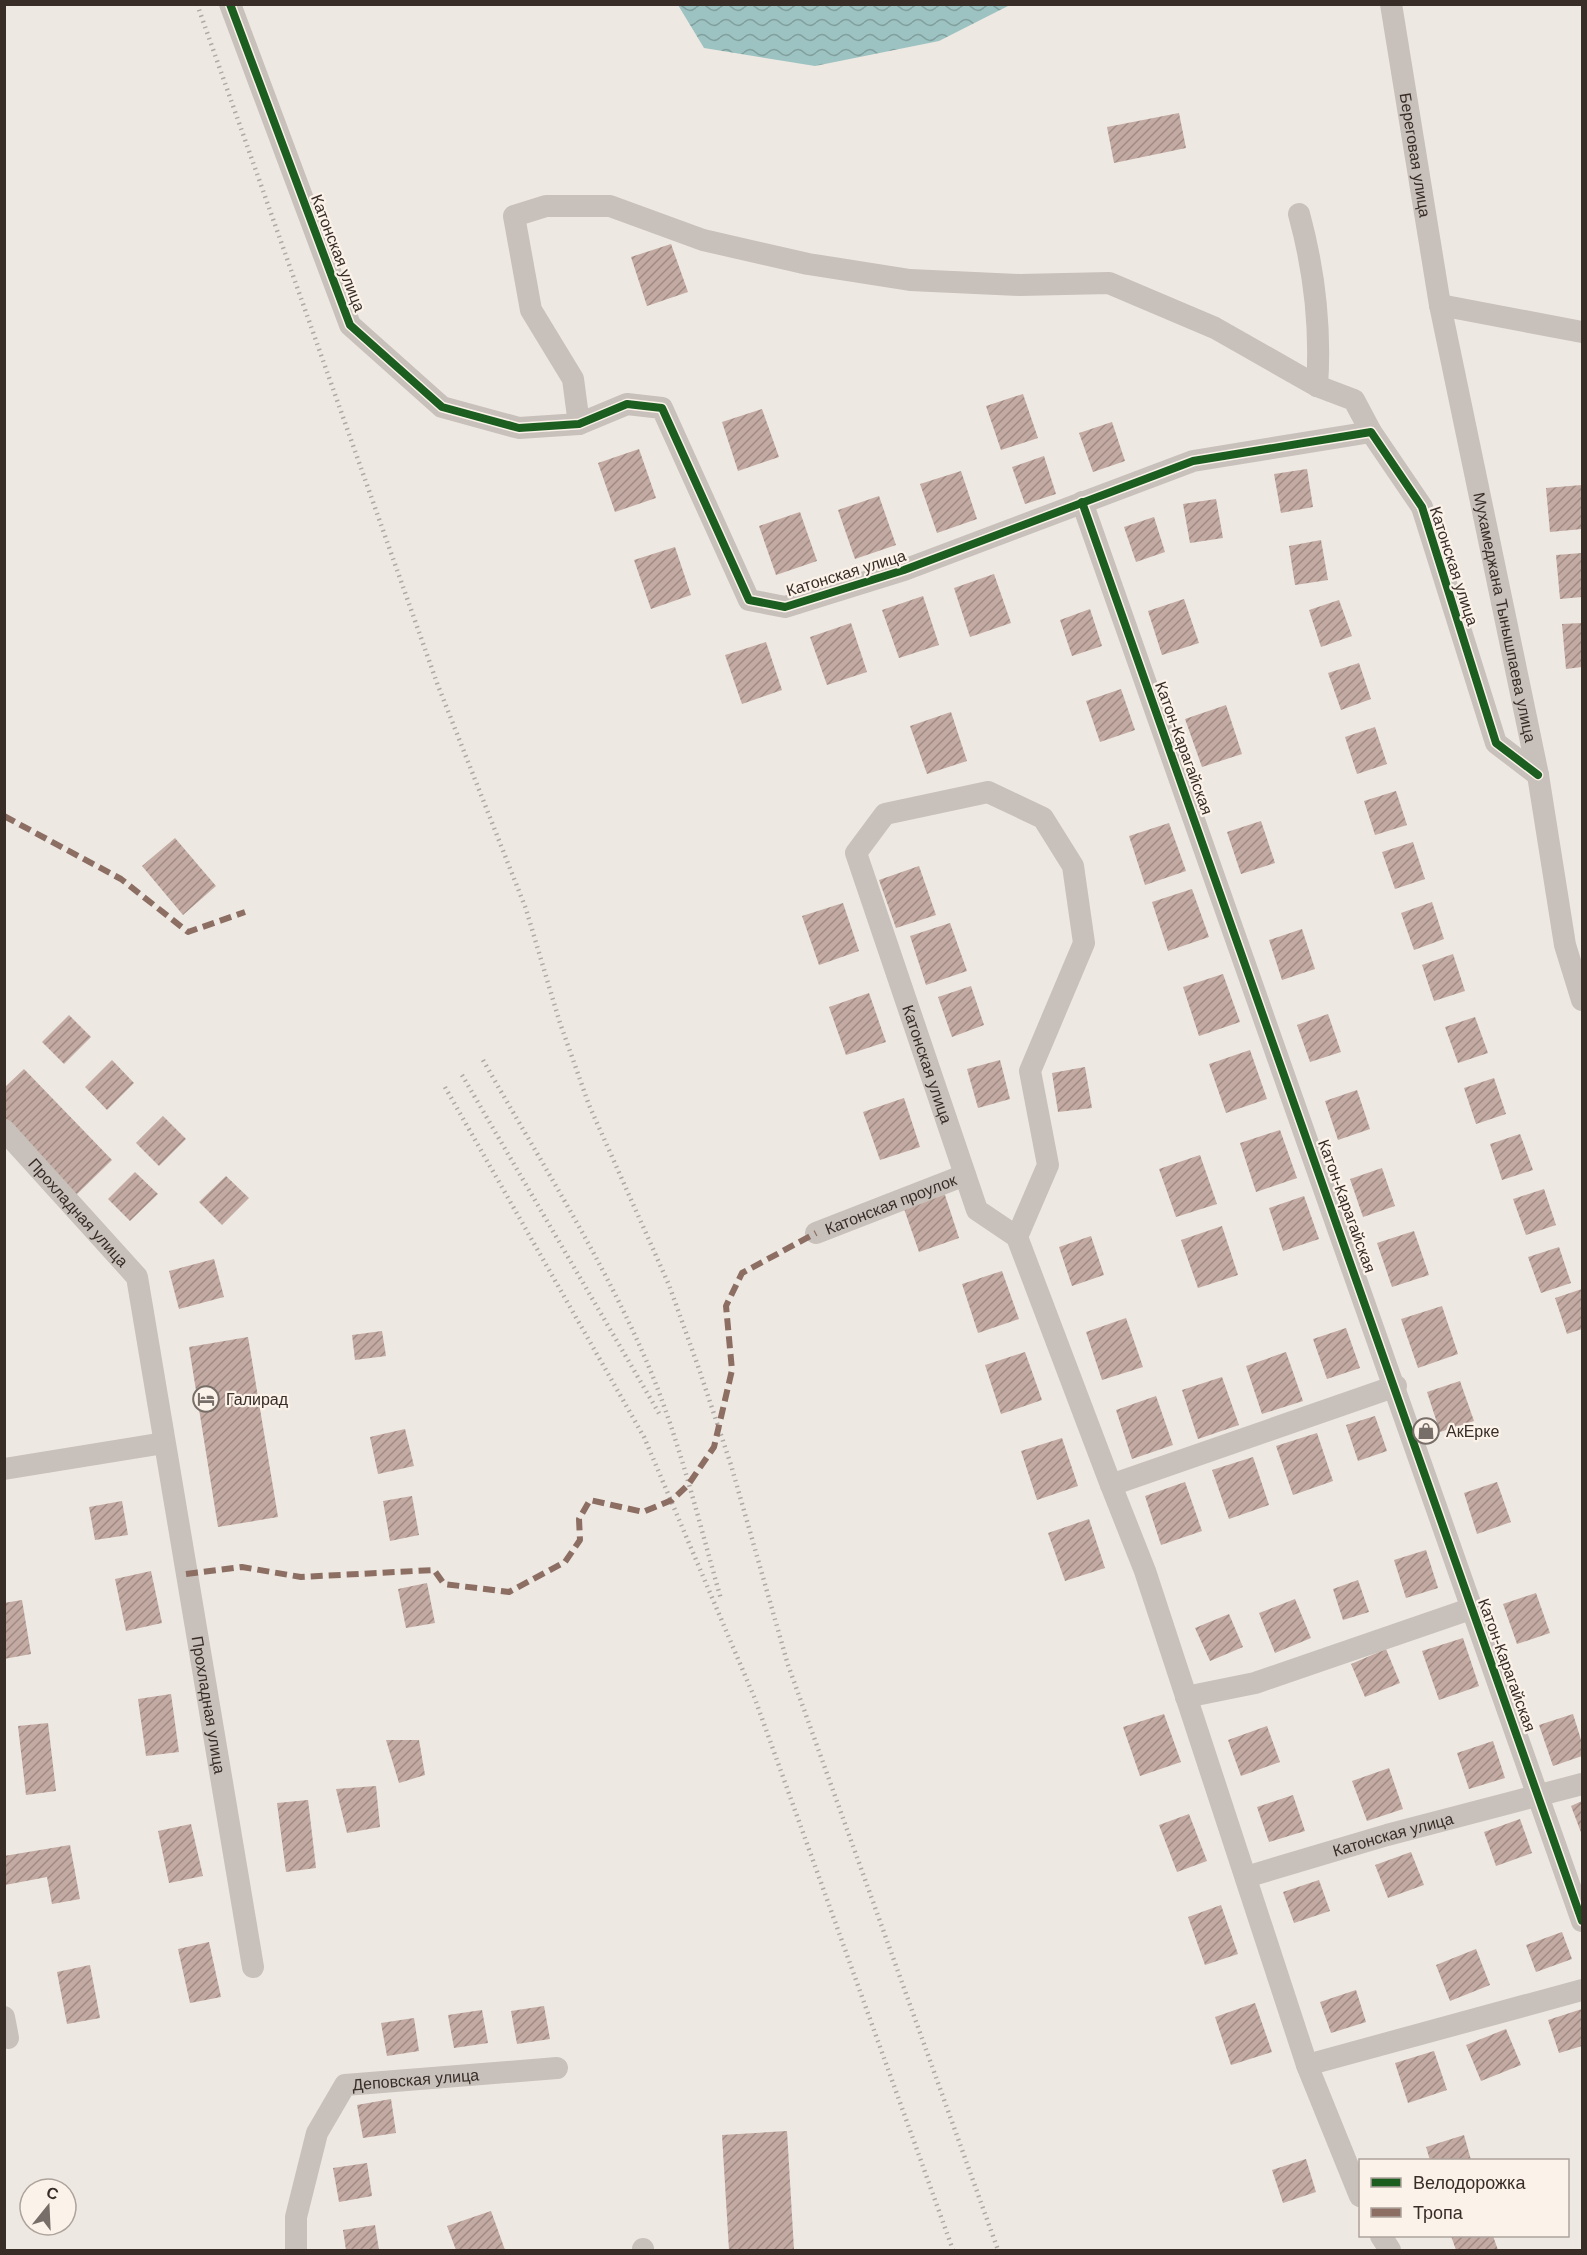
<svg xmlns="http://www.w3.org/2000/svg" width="1587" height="2255" font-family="Helvetica,sans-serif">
<defs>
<pattern id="water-waves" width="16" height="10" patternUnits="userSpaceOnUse" patternTransform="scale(1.5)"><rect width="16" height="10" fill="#9cc3c1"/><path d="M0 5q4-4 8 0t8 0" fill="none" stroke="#809f9d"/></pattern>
<pattern id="building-hatch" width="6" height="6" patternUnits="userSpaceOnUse" patternTransform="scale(1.5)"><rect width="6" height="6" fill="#c3aaa2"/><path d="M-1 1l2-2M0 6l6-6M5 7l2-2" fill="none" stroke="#9f8b84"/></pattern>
</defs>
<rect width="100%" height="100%" fill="#eee8e2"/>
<!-- water -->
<polygon fill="url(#water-waves)" points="678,5 1010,5 939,41 815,66 704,48"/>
<!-- building -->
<g fill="url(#building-hatch)">
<polygon points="1179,113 1186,148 1114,163 1107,127"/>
<polygon points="671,244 688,292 647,306 631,257"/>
<polygon points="1023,394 1038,438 1001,450 986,406"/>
<polygon points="762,409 779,457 738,471 722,422"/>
<polygon points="1112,422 1125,461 1093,472 1079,433"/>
<polygon points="639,449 656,498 615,512 598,463"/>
<polygon points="1044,456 1056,494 1025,504 1012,467"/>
<polygon points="1307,469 1313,507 1281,513 1274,474"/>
<polygon points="961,471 977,519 937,533 920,484"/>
<polygon points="1582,485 1582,529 1550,532 1546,488"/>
<polygon points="879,496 896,545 855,559 838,510"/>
<polygon points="1216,499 1223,538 1190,543 1183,504"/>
<polygon points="800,512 817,561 776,575 759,526"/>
<polygon points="1154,517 1165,552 1136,562 1124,527"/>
<polygon points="1321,540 1328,580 1295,585 1289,546"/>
<polygon points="675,547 691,595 651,609 634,560"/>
<polygon points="1582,553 1582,597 1560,599 1556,555"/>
<polygon points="994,574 1011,623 970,637 954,588"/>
<polygon points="923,596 939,645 899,658 882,610"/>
<polygon points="1184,599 1199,643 1162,655 1148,611"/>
<polygon points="1339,600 1352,636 1321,647 1309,610"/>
<polygon points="1090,609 1102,646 1072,656 1060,620"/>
<polygon points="851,623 867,672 827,685 810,637"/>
<polygon points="1582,623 1582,667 1566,669 1562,624"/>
<polygon points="766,642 782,690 742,704 725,655"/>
<polygon points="1359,663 1371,699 1341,710 1328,673"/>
<polygon points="1121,689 1135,730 1100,742 1086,701"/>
<polygon points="1226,705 1242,754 1202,767 1185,719"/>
<polygon points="951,712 967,761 927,774 910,726"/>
<polygon points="1375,727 1387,764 1357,774 1345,737"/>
<polygon points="1396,791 1407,825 1375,835 1364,801"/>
<polygon points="1261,821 1275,863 1241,874 1227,832"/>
<polygon points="1169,823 1186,871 1145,885 1129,836"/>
<polygon points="175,838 216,886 183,915 142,866"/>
<polygon points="1413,842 1425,879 1395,889 1382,852"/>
<polygon points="919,866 936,915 896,928 879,880"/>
<polygon points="1192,889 1209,937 1168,951 1152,902"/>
<polygon points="1432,902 1444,939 1414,950 1401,913"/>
<polygon points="843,903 859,951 819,965 802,916"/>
<polygon points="950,923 967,971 926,985 910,936"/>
<polygon points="1302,929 1315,969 1282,980 1269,940"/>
<polygon points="1453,954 1465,991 1434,1001 1422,965"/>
<polygon points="1223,974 1240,1022 1199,1036 1183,987"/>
<polygon points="971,986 984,1025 952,1037 938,997"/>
<polygon points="869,993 886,1042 846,1055 829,1007"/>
<polygon points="1328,1014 1341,1052 1310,1062 1297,1025"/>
<polygon points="69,1015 91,1037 64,1064 42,1042"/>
<polygon points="1475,1017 1488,1053 1458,1063 1445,1027"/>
<polygon points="1250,1050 1267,1099 1226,1113 1209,1064"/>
<polygon points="112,1060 134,1083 107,1110 85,1087"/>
<polygon points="1000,1060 1010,1099 978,1108 967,1069"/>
<polygon points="1085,1067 1092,1108 1058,1112 1052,1073"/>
<polygon points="24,1069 112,1160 74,1197 5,1124 5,1087"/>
<polygon points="1494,1078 1506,1114 1476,1124 1464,1088"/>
<polygon points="1357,1090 1370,1129 1338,1140 1325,1101"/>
<polygon points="904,1098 920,1147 880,1160 863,1112"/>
<polygon points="163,1116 186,1139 159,1166 136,1143"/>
<polygon points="1280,1130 1297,1178 1256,1192 1240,1143"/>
<polygon points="1520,1134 1533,1170 1502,1180 1490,1144"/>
<polygon points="1200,1155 1217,1204 1176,1217 1159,1169"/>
<polygon points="1382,1168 1395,1206 1363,1217 1350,1179"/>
<polygon points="135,1172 158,1194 130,1221 108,1199"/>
<polygon points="226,1176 249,1198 222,1225 199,1202"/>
<polygon points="943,1189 959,1238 919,1252 902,1203"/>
<polygon points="1544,1189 1556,1225 1526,1235 1513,1199"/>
<polygon points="1304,1196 1319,1239 1283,1251 1269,1208"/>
<polygon points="1222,1226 1238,1275 1198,1288 1181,1240"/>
<polygon points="1414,1231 1429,1275 1392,1287 1377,1243"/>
<polygon points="1091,1236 1104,1275 1072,1286 1059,1247"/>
<polygon points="1559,1247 1571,1283 1541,1293 1528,1257"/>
<polygon points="214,1259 224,1297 179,1309 169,1271"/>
<polygon points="1002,1271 1019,1319 978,1333 962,1284"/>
<polygon points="1582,1289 1582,1329 1567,1334 1555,1298"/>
<polygon points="1442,1306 1458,1354 1418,1368 1401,1319"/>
<polygon points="1126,1318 1143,1367 1102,1380 1086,1332"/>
<polygon points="1346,1328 1360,1368 1327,1379 1313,1339"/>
<polygon points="382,1331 386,1356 355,1360 352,1335"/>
<polygon points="248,1337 278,1517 218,1527 189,1347"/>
<polygon points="1025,1352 1042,1400 1001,1414 985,1365"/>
<polygon points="1286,1352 1303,1401 1262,1414 1246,1366"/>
<polygon points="1222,1377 1239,1425 1198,1439 1182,1390"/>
<polygon points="1460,1381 1474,1421 1440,1432 1427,1392"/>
<polygon points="1156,1396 1173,1445 1132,1459 1116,1410"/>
<polygon points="1375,1416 1387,1451 1358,1461 1346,1425"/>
<polygon points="405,1429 414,1466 378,1474 370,1437"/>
<polygon points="1317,1433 1333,1481 1293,1495 1276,1446"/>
<polygon points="1062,1438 1078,1486 1037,1500 1021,1451"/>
<polygon points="1253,1457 1269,1505 1229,1519 1212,1470"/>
<polygon points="1185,1482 1202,1531 1161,1545 1145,1496"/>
<polygon points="1497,1482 1511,1522 1477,1534 1464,1493"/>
<polygon points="412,1496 419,1535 390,1541 383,1501"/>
<polygon points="122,1501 128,1535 95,1540 89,1507"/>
<polygon points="1089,1519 1105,1568 1065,1581 1048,1533"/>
<polygon points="1426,1550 1438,1588 1406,1598 1394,1560"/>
<polygon points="151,1571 162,1623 126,1631 115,1579"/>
<polygon points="1358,1580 1369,1612 1343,1620 1333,1589"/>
<polygon points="427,1583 435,1623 406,1628 398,1589"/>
<polygon points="1536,1593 1550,1633 1517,1644 1503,1604"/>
<polygon points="1295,1599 1311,1638 1275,1653 1259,1613"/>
<polygon points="22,1600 31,1654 4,1659 4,1603"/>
<polygon points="1229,1614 1243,1647 1210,1661 1195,1628"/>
<polygon points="1463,1638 1479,1686 1439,1700 1422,1651"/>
<polygon points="1386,1649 1400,1683 1365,1697 1351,1664"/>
<polygon points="171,1694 179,1752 146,1756 138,1699"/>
<polygon points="1164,1714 1181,1762 1140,1776 1123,1727"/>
<polygon points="1573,1714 1582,1743 1582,1756 1553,1766 1539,1725"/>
<polygon points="48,1723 56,1791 26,1795 18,1726"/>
<polygon points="1267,1726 1280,1762 1241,1776 1228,1740"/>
<polygon points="386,1740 419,1740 425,1775 399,1783"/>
<polygon points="1493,1741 1505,1778 1469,1789 1457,1753"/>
<polygon points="1389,1768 1403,1809 1367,1821 1352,1781"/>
<polygon points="376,1786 380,1827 347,1833 336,1789"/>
<polygon points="1293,1795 1305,1831 1269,1842 1257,1807"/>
<polygon points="308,1800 316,1868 286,1872 277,1803"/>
<polygon points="1582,1801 1582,1835 1571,1806"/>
<polygon points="1189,1814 1207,1861 1177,1872 1159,1825"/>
<polygon points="1520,1819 1532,1853 1496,1866 1484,1832"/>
<polygon points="191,1824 203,1876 169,1883 158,1831"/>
<polygon points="70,1845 80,1899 52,1904 47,1877 5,1885 4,1856"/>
<polygon points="1411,1852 1424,1885 1388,1898 1375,1865"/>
<polygon points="1319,1880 1330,1911 1294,1923 1283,1892"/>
<polygon points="1221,1905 1238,1954 1205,1965 1188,1917"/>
<polygon points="1562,1932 1572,1959 1536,1972 1526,1945"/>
<polygon points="209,1942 221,1997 190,2003 178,1949"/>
<polygon points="1476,1949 1490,1985 1450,2001 1436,1965"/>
<polygon points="90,1965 100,2018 67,2024 57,1972"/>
<polygon points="1356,1990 1366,2022 1331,2033 1320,2002"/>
<polygon points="1255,2003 1272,2052 1231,2065 1215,2017"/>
<polygon points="544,2006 550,2039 517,2044 511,2011"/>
<polygon points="1582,2009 1582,2046 1559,2053 1548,2020"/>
<polygon points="482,2010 488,2043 454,2048 448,2015"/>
<polygon points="414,2018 419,2051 387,2056 381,2023"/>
<polygon points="1506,2029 1521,2065 1481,2081 1466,2045"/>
<polygon points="1434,2051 1447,2090 1408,2103 1395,2063"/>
<polygon points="391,2099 396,2133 363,2138 357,2105"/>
<polygon points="787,2131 794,2250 729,2250 722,2135"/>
<polygon points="1464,2135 1471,2160 1430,2160 1426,2147"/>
<polygon points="1306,2159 1316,2192 1283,2203 1272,2170"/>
<polygon points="367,2163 372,2196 339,2202 333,2168"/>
<polygon points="491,2211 505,2250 456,2250 447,2226"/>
<polygon points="375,2225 379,2250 346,2250 343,2230"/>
<polygon points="1451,2236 1493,2236 1498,2250 1456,2250"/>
</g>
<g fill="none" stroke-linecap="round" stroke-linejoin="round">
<!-- minor -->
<g stroke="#c8c0ba" stroke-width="22">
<polyline points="230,4 350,325 442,407 519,428 579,424 627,404 662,408 749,600 785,607 830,593 904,570 1193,461 1371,432 1422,507 1496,743 1538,775"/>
<path id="s1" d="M1391 4 1440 305 1538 775 1565 945 1582 1000"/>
<path d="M1299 214C1314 269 1321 329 1317 386"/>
<polyline points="1440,305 1582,332"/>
<polyline points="579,424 573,379 531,310 514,216 546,206 610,206 703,240 808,264 910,280 1020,285 1109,283 1215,328 1317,386 1354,400 1371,432"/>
<polyline points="1082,502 1582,1921"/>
<path id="s2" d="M4 1130 137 1277 253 1967"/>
<path id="s3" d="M816 1233 965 1175"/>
<path id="s4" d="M1017 1237 1048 1165 1030 1071 1084 943 1073 866 1043 818 988 792 885 814 856 853 977 1210 1017 1237 1111 1485"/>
<polyline points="1396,1386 1111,1485 1145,1571 1307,2065 1582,1990"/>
<polyline points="4,1469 164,1443"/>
<polyline points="1186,1697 1255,1683 1473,1608"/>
<path id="s5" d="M1246 1877 1387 1835 1582 1784"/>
<polyline points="4,2017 8,2038"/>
<polyline points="1307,2065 1360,2196"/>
<polyline points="1381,2236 1390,2250"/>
<polyline points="643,2249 643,2250"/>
<path id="s6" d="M296 2250V2217L317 2133 345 2085 557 2068"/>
</g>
<!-- rail -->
<g stroke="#afa9a5" stroke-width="4.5" stroke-dasharray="1.5 4.5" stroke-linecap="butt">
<polyline points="197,4 437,683 526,909 560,1023 589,1105 669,1285 699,1369 731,1465 788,1665 998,2250"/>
<path d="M483 1060C539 1159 601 1256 646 1360 679 1437 698 1519 721 1599"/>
<polyline points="462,1075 660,1415"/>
<polyline points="445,1087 644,1437 755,1699 953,2250"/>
</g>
<!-- quiet -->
<g stroke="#8d6e63" stroke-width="6" stroke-dasharray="12 6" stroke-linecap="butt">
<polyline points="4,816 121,879 188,932 245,912"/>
<polyline points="186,1574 242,1567 301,1577 434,1570 444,1584 509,1592 565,1562 580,1540 579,1519 590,1500 643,1512 672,1500 688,1485 714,1447 732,1370 726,1306 742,1273 816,1233"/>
</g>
<!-- cycleway casing -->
<g stroke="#fbf2e9" stroke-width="11">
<g id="cycleway">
<polyline points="230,4 350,325 442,407 519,428 579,424 627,404 662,408 749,600 785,607 830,593 904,570 1193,461 1371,432 1422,507 1496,743 1538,775"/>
<polyline points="1082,502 1582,1921"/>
</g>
</g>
<!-- cycleway -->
<use href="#cycleway" stroke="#1b5e20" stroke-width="8"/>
</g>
<!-- icons -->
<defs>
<g id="hotel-ring" transform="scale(1.35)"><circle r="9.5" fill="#fbf2e9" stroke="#786e69" stroke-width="1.5"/><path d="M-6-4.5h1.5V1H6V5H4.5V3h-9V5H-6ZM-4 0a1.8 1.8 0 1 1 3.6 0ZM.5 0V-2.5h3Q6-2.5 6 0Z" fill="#786e69"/></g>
<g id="shop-ring" transform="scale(1.35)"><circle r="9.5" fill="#fbf2e9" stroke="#786e69" stroke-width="1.5"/><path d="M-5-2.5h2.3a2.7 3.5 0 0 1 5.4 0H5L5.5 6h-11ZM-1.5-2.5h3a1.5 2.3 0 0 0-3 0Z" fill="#786e69"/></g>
</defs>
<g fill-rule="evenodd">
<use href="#hotel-ring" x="206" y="1399"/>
<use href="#shop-ring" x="1426" y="1431"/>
</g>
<g text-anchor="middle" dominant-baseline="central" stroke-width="4.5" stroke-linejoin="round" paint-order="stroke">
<!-- street labels -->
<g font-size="16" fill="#392d28" stroke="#fbf2e9">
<text stroke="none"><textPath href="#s1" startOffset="153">Береговая улица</textPath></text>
<text transform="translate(338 253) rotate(69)">Катонская улица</text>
<text transform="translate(1454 566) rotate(72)">Катонская улица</text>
<text transform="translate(846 573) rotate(-17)">Катонская улица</text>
<text stroke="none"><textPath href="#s1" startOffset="624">Мухамеджана Тынышпаева улица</textPath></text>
<text transform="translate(1184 748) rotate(70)">Катон-Карагайская</text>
<text stroke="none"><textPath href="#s4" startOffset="885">Катонская улица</textPath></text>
<text stroke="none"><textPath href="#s3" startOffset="80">Катонская проулок</textPath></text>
<text transform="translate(1347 1206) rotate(70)">Катон-Карагайская</text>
<text stroke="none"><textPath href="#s2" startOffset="111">Прохладная улица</textPath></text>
<text transform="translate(1507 1665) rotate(70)">Катон-Карагайская</text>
<text stroke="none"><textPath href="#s2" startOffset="632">Прохладная улица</textPath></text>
<text stroke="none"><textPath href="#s5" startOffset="153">Катонская улица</textPath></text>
<text stroke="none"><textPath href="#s6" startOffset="246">Деповская улица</textPath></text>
</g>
<!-- poi labels -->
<g font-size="16" fill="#392d28" stroke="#fbf2e9" text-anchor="start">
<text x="226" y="1399">Галирад</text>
<text x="1446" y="1431">АкЕрке</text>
</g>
</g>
<!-- border -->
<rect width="1587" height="2255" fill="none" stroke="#392d28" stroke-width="12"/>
<!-- legend -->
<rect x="1359" y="2159" width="210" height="78" fill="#fbf2e9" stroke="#ada39c" stroke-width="1.5"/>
<rect x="1371" y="2178" width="30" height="9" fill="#1b5e20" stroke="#ada39c" stroke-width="1.5"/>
<text x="1413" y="2189" font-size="18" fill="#392d28">Велодорожка</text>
<rect x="1371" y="2208" width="30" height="9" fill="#8d6e63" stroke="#ada39c" stroke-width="1.5"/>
<text x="1413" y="2219" font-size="18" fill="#392d28">Тропа</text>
<!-- north arrow -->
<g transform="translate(48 2207) rotate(18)"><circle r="28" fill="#fbf2e9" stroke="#ada39c" stroke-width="1.5"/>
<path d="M0-4.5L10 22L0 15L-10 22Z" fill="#786e69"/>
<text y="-9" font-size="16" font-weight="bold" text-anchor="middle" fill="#392d28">С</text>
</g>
</svg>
